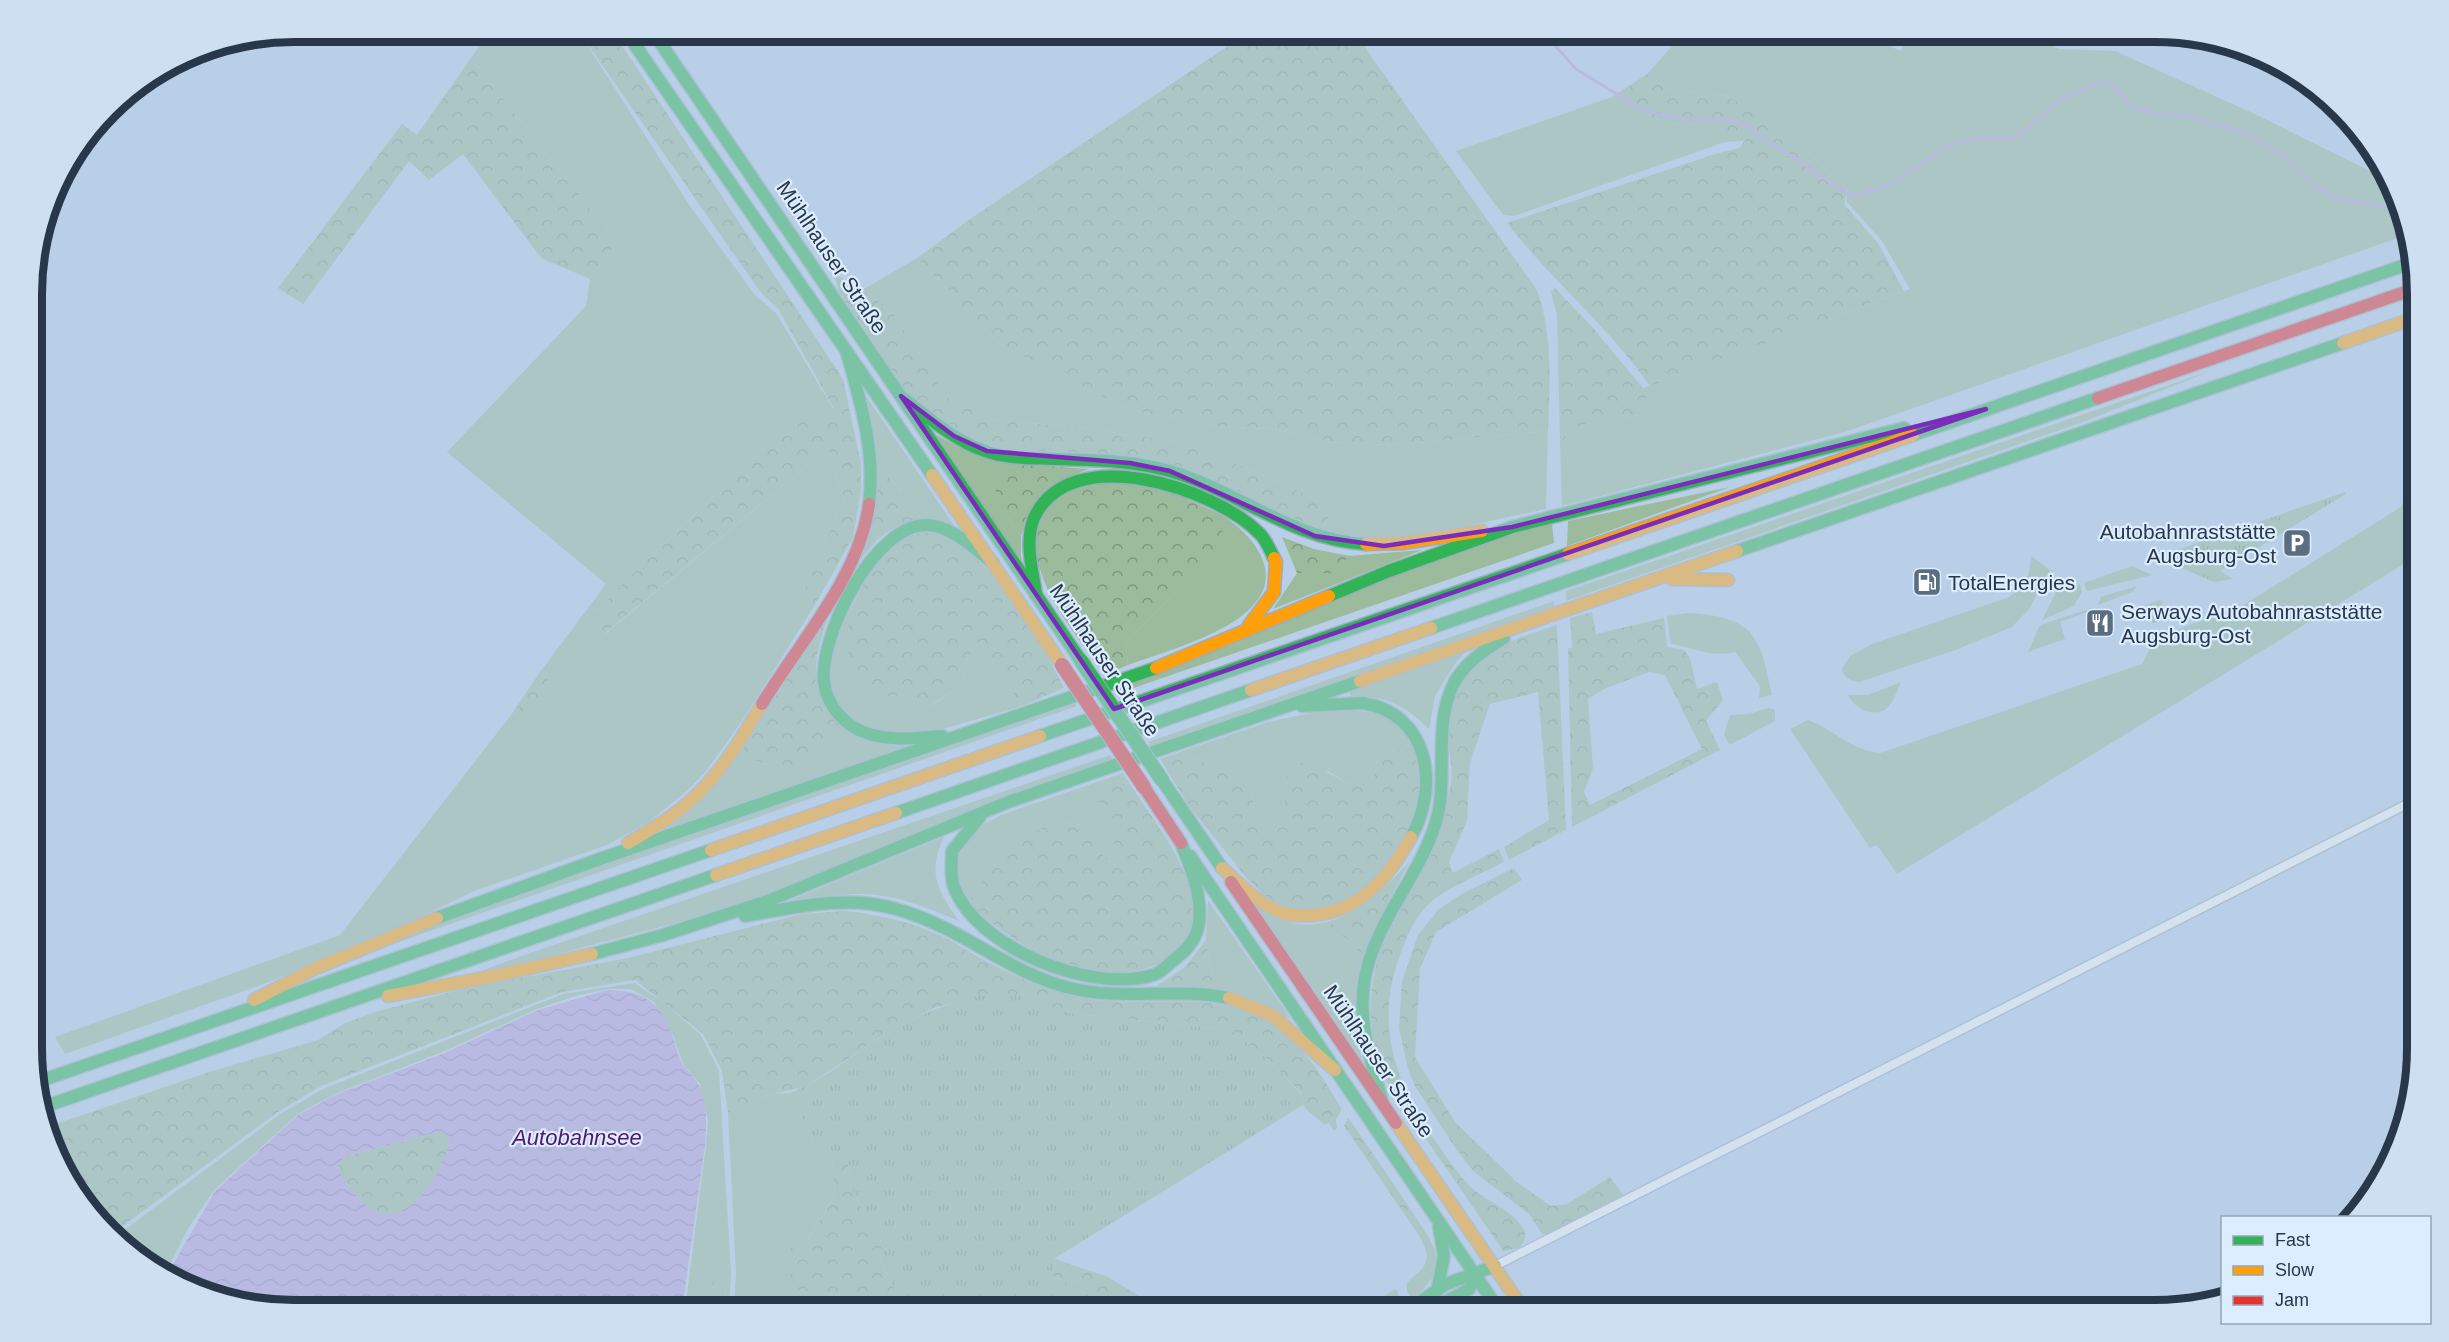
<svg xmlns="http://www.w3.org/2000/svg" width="2449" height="1342" font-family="Arial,sans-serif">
<defs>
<pattern id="forest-crowns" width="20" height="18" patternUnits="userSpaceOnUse" patternTransform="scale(1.5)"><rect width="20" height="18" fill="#9cba9c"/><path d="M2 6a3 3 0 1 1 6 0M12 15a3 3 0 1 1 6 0" fill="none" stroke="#7f9881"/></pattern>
<pattern id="park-tufts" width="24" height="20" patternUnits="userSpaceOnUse" patternTransform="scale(1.5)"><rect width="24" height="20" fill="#9cba9c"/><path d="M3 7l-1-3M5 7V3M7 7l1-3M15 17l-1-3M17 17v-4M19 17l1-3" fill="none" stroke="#7f9881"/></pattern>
<pattern id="water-waves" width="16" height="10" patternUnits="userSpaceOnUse" patternTransform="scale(1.5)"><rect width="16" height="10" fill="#b89fdc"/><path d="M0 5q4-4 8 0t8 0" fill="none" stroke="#9683b4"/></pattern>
</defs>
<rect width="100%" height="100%" fill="#b9cfe7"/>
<!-- green -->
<g fill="#9cba9c">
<polygon points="490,32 579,32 690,206 755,295 776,313 834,410 781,431 617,589 605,634 828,449 844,499 803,591 815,605 742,721 707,770 686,792 647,823 607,845 474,891 406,924 272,981 65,1054 55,1037 340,935 511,715 525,716 560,691 540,672 606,584 447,452 586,306 590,279 617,242 471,58"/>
<path d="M1685 32H1856L1901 51 1910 32H2019L2059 49 2115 51 2255 114 2384 178C2397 199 2403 208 2409 234L1845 432 1562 506 1560 441 1566 440 1565 428 1650 413 1643 388 1910 289 1882 241 1846 201 1848 189 1823 168 1792 133 1727 96 1665 89 1647 74Z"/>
<polygon points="1612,97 1665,123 1699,125 1748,135 1744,141 1725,142 1514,216 1503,215 1456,151"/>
<path d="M917 258 1003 347 1130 410 1216 426 1273 429 1329 442 1394 445 1548 431 1546 509C1498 519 1368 552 1325 532L1328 509 1309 496 1192 444 1077 427 991 420 949 399 895 316 864 289Z"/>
<polygon points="2213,370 2086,421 1566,601 1566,591"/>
<polygon points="864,393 958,531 923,522 903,494 875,462"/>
<polygon points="927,430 964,450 1006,463 1002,509 1021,536 1021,556 1024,570"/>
<path d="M2417 466V556L1897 874 1877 845 1870 848 1790 729 1808 720C1834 730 1851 750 1880 753L2142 664 2156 637 2240 607 2401 507Z"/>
<polygon points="1730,487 1567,546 1568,521"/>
<path d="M1220 514C1238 525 1256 541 1263 561 1285 622 1169 649 1128 665L1126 641 1179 590Z"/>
<polygon points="1552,523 1554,543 1116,694 1113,690 1442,555"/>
<polygon points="1422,550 1273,609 1297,573 1333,573 1349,556"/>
<path d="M2031 556 2050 570 2049 573 2029 609 2012 627 1958 649 1859 682C1850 680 1844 678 1842 669L1850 656 1872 644 2009 597C2026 585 2030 576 2031 556Z"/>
<polygon points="2132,566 2152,575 2087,591 2084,583"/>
<polygon points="2080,584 2082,592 2074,606 2042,620 2056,592"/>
<polygon points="2137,586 2133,592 2098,605 2101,597"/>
<polygon points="857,596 848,632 872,697 902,695 932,705 962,685 967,660 979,641 1022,706 940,730 894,734 852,722 834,699 830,686 833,642"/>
<polygon points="1554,601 1554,610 1151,746 1148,742"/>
<polygon points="2086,610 2087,612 2060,622 2065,639 2028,652 2040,625"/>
<path d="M1689 613C1755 617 1760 636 1772 695L1759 698 1760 686 1735 652C1711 658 1695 648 1671 644L1667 616Z"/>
<path d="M1469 648 1454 665 1435 696 1429 729C1405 705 1386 696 1351 696L1349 691Z"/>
<path d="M1901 682C1897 690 1893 704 1886 709 1873 718 1854 708 1848 695H1868Z"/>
<polygon points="1074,701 1077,706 390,945 387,942 557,880"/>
<polygon points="1768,708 1775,710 1775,721 1730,745 1724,735 1730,715 1749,714"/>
<path d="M1330 709C1380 713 1388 708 1417 752L1394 750 1378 756 1374 775 1348 784 1328 771 1287 772 1285 814 1261 825 1254 812 1252 788 1202 761 1180 752 1268 722Z"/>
<path d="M842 726C865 741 885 746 912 746L651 839 739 754 772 767Z"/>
<polygon points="1110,755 1114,759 823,876 694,918 471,977 470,975 530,953"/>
<polygon points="1123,773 1130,784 1116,781 1110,836 1134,880 1099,852 1080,825 1054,820 1034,835 966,904 955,869 957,855 975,829 1001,815"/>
<path d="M944 837C927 873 937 890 959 921 928 908 895 894 861 894 838 894 814 898 791 900Z"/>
<path d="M1410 861C1376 924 1337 993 1364 1065L1251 901C1262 908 1275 918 1288 922 1336 936 1380 894 1410 861Z"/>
<polygon points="1208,900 1291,1019 1214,990 1206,940"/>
<polygon points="634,983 663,1002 701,1035 719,1071 731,1273 729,1310 724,1310 726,1283 714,1281 702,1310 685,1310 706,1145 708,1120 700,1084 683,1064 673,1035 654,1002 631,989 608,989 575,996 537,1009 440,1053 337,1093 298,1114 214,1190 187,1230 164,1276 119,1234 280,1114 323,1089 563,994"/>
<polygon points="789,1093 809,1130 817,1160 832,1160 835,1195 808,1239 790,1289 849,1297 850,1310 734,1310 736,1273 728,1113 773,1094"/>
<path d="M1411 1210C1435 1247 1454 1266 1412 1299L1407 1292V1283C1412 1277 1420 1272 1424 1266 1434 1250 1413 1228 1405 1215Z"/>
</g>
<!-- forest -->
<g fill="url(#forest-crowns)" fill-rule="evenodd">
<polygon points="579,32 613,32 843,379 861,464 861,491 853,537 815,605 803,591 844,499 828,449 604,634 590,624 617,589 781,431 834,409 779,310 761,293"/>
<path d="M1249 32H1354L1537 290C1553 335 1550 384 1548 431L1394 445 1329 442 1273 429 1216 426 1130 410 1003 347 917 258 973 217Z"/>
<polygon points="471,58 617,242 590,279 541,258 463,154 429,180 409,161 303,304 278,288 402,124 417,135"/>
<path d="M1647 74 1665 89 1727 96 1792 133 1823 168 1848 189 1844 204 1878 243 1904 291 1650 386C1608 326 1551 280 1507 223L1715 154 1740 148 1748 135 1699 125 1665 123 1612 97Z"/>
<polygon points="835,275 864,289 895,316 949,399 992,420 1077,427 1192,444 1309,496 1329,509 1325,532 1281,516 1210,480 1013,451 954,436 907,393 854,319 838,290"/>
<polygon points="1555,288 1594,329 1643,388 1651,413 1565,428 1566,440 1560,441 1557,315 1551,292"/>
<path d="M875 462 903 494 923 522C884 527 882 534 858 563 874 525 874 502 875 462Z"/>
<path d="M1006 463 1089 469C1055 481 1029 500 1021 536L1002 509 993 484Z"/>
<path d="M1109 480 1171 492 1220 514 1223 538 1179 590 1126 641 1128 665 1106 675C1073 632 996 543 1061 495 1074 485 1094 483 1109 480Z"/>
<path d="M920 530 944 533 974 555 996 579 1039 640 1064 688 1022 706 979 641 967 660 962 685 931 705 902 695 872 698C865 689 853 678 849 668 847 663 849 655 848 649 846 605 874 544 920 530Z"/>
<polygon points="1282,537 1314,549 1349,556 1333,573 1297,573"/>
<path d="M835 601C825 627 809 661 820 689 825 702 835 714 842 726L809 764 772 767 739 754Z"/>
<path d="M1592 612 1596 634 1664 618 1667 647 1684 650 1690 658 1697 689 1717 682 1723 700 1706 721 1720 750 1572 827 1568 649 1572 647 1570 618ZM1649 672 1665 675 1702 749 1590 805 1584 792 1593 768 1588 699 1604 689Z"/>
<path d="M1557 625 1566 830 1509 860 1504 847 1549 820 1538 692 1490 704 1470 763 1467 821 1449 862 1452 873 1499 849 1504 862C1483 873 1450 886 1432 901 1415 916 1407 935 1400 955 1367 1044 1411 1111 1464 1180 1480 1200 1510 1207 1523 1228 1528 1236 1524 1242 1519 1248L1503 1251 1383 1076C1352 982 1386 934 1425 852 1435 831 1445 811 1450 788 1454 773 1449 754 1448 739 1448 721 1457 683 1469 670 1492 643 1526 636 1557 625Z"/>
<polygon points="540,672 560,691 525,716 511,715"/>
<polygon points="1394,750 1417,752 1423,781 1404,845 1374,880 1357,893 1334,904 1309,910 1285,909 1271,903 1245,876 1189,806 1160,759 1180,752 1202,761 1252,788 1254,812 1261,825 1284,814 1287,772 1307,760 1348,784 1374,775 1378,756"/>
<path d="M1116 781 1130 784C1151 817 1179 850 1189 887 1213 969 1126 984 1067 965 1029 953 998 928 966 904L1002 856 1054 820 1080 825 1099 852 1133 879 1110 836 1096 790Z"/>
<polygon points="1514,868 1522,880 1436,932 1420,969 1415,1057 1455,1122 1518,1183 1551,1206 1567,1204 1610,1177 1624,1196 1555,1234 1542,1234 1529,1214 1473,1171 1456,1149 1415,1086 1408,1069 1399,1028 1402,981 1418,935 1439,909 1460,895"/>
<polygon points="1390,892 1372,922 1361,953 1351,942 1328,925 1361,914"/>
<path d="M844 911C876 914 908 921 937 934 950 939 961 947 973 954 1005 972 1042 989 1078 997 1137 1010 1203 989 1258 1016 1298 1036 1321 1073 1342 1110L1336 1119 1337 1128 1334 1131 1329 1123 1325 1125 1309 1112 1303 1105 1302 1094 1273 1064 1248 1043 1218 1029 1069 1013 990 993 934 1008 879 1038 805 1087 773 1094 728 1113 722 1071 703 1034 635 980 562 992 321 1086 278 1112 116 1231 75 1194 50 1126 206 1073 318 1040 345 1023 375 1012 466 988 628 958 802 914Z"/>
<polygon points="1206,940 1214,990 1153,988 1185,967"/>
<polygon points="1348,1117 1411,1210 1405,1215 1344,1126"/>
<path d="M442 1131 449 1137C450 1162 415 1217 386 1215 367 1214 349 1186 339 1172L338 1164 346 1156Z"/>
<path d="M832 1160 848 1162C849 1171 850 1181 853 1190 861 1215 889 1232 880 1261L906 1310H850L849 1297 789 1289 791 1240 809 1238 835 1195Z"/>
<polygon points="1055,1259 1108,1277 1162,1310 1116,1310 1053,1276"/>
<polygon points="1396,1289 1403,1305 1395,1310 1360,1310"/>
</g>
<!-- park -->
<g fill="url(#park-tufts)">
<polygon points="2345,492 2346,494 2220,571 2233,579 2214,582 2172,564 2177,550"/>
<polygon points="2161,600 2167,618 2153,623 2146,605"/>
<path d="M990 993 1017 994 1069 1013 1218 1029 1248 1043 1273 1064 1302 1095 1303 1105 1055 1258 1053 1276 1116 1310H906L880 1261C889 1233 861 1215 853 1190 850 1181 849 1171 848 1162L817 1160 809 1130 789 1093C816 1084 840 1064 864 1048 903 1022 943 1002 990 993Z"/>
<polygon points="714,1280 726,1283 724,1310 702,1310"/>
</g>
<!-- water -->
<path fill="url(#water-waves)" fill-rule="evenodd" d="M608 990C644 991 661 1002 673 1037 676 1046 678 1056 682 1064 686 1070 693 1075 697 1082 709 1100 706 1125 705 1145L682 1310H293L225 1301 166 1277 215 1191 298 1115 337 1094 440 1055 538 1010ZM442 1131 449 1137C450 1162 415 1217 386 1215 367 1214 349 1186 339 1172L338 1164 346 1156Z"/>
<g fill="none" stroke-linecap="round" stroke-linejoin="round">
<!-- stream -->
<polyline stroke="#b89fdc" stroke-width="3" points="1543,32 1576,69 1644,111 1684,119 1730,120 1745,125 1852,197 1890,185 1949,145 1977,138 2017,137 2065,97 2103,80 2123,95 2128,105 2154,114 2188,116 2250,135 2283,156 2318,189 2334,197 2386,207 2405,214"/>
<!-- street casing -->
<g stroke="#9badc0" stroke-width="11">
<polyline id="street" points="1495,1266 2417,799"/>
</g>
<!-- fast casing -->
<g stroke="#9badc0" stroke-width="15">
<g id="fast">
<polyline points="626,32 932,475"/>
<polyline points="653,32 1081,661"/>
<path d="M846 350C860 400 876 451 869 504"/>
<path d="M901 396C927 416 953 440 985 451 1006 459 1030 458 1053 459 1092 460 1132 460 1170 471 1239 491 1292 540 1366 544"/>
<polyline points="1913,435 2414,262"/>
<polyline points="1737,551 2343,343"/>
<path d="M1036 595C1033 571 1024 542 1034 518 1069 440 1216 488 1260 534 1266 540 1270 550 1274 558"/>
<polyline points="1329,596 1389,571 1512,527 1904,428"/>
<polyline points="1431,628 2098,398"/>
<path d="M1302 706 1363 703C1429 714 1440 786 1411 837"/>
<path d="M942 736C918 738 893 741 869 734 846 727 827 707 824 682 819 636 874 524 927 525 952 526 974 548 993 563"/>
<polyline points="1040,736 1568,554"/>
<polyline points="1162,780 1222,868"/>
<polyline points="896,813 1251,690"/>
<path d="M980 817 952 851C952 861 950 877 954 887 977 948 1092 994 1153 975 1161 973 1168 964 1175 959 1187 950 1197 939 1199 922 1202 895 1191 868 1181 843"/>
<polyline points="1190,856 1499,1310"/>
<path d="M745 916C839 899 876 890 964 938 998 957 1032 979 1070 988 1122 1001 1177 987 1229 998"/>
<polyline points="437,918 597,860 1156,668"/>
<polyline points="592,954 663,935 770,900 1008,802 1360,681"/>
<polyline points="34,1083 711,850"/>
<path d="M1383 1104C1372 1066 1358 1024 1364 983 1373 923 1419 879 1436 822 1449 777 1432 727 1454 683 1465 663 1485 649 1504 638"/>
<polyline points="43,1107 716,875"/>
<polyline points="1437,1291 1444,1256 1439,1227"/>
<polyline points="1408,1310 1446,1284 1495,1266"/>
<polyline points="1431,1310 1469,1289 1477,1277"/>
</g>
</g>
<!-- slow casing -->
<g stroke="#9badc0" stroke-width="15">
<g id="slow">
<polyline points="2343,343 2417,317"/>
<polyline points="932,475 1062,665"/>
<polyline points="1366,544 1403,543 1482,531"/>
<polyline points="1568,554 1913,435"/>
<polyline points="1672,579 1728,580"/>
<polyline points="1249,625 1274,592 1276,562 1274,558"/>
<polyline points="1156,668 1329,596"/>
<polyline points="1360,681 1737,551"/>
<polyline points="1251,690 1431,628"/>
<path d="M628 843C647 832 666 821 683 807 717 780 740 741 762 704"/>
<polyline points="711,850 1040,736"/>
<path d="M1222 868C1240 884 1257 903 1280 912 1291 916 1300 916 1312 915 1359 912 1389 877 1411 837"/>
<polyline points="716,875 896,813"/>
<polyline points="388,996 499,975 592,954"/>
<polyline points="1229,998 1272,1015 1335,1070"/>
<polyline points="254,1000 316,968 437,918"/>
<polyline points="1396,1123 1524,1310"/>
</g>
</g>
<!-- jam casing -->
<g stroke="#9badc0" stroke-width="15">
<g id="jam">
<polyline points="2098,398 2417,288"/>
<path d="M762 704C800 641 859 578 869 504"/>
<polyline points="1144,787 1181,843"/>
<polyline points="1231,882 1396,1123"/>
</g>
</g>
<!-- street -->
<use href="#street" stroke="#f4f8fb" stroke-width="8"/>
<!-- fast -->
<use href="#fast" stroke="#30b455" stroke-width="12"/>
<!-- slow -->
<use href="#slow" stroke="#ff9f0a" stroke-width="12"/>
<!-- jam -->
<use href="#jam" stroke="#e5322d" stroke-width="12"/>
<!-- fast-bridge casing -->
<g stroke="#9badc0" stroke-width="16" stroke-linecap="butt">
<polyline id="fast-bridge" points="1081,661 1162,780"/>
</g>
<!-- jam-bridge casing -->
<g stroke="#9badc0" stroke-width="16" stroke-linecap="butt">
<polyline id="jam-bridge" points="1062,665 1144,787"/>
</g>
<!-- fast-bridge -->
<use href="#fast-bridge" stroke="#30b455" stroke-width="14"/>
<!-- jam-bridge -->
<use href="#jam-bridge" stroke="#e5322d" stroke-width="14"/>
</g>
<!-- marked area -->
<path d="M0 0H2449V1342H0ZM901 396 954 436 987 451 1130 463 1170 471 1315 536 1384 546 1512 527 1986 409 1114 709Z" fill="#b9cfe7" fill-opacity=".55" fill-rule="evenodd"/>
<path fill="none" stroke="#7b2cbf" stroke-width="4.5" stroke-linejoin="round" d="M901 396 954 436 987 451 1130 463 1170 471 1315 536 1384 546 1512 527 1986 409 1114 709Z"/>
<!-- icons -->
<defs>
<g id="parking-square" transform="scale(1.5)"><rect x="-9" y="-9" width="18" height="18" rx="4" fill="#5b6d81" stroke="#dcedff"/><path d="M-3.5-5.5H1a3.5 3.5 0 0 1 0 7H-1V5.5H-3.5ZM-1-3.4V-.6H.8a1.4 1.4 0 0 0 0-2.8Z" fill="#fff"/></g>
<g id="fuel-square" transform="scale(1.5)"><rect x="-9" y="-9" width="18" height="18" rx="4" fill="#5b6d81" stroke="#dcedff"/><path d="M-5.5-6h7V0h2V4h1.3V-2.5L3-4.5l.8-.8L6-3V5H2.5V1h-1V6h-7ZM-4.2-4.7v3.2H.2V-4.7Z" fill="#fff"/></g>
<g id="restaurant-square" transform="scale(1.5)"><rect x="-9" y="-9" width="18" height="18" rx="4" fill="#5b6d81" stroke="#dcedff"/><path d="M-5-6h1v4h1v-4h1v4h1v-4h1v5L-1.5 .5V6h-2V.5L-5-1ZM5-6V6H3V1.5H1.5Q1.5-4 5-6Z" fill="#fff"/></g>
</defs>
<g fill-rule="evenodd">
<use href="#parking-square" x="2297" y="543"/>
<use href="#fuel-square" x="1927" y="582"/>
<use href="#restaurant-square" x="2100" y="623"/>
</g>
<g text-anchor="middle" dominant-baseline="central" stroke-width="4.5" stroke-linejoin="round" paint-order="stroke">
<!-- street labels -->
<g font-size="21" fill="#28384a" stroke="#dcedff">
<text transform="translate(832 257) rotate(56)">Mühlhauser Straße</text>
<text transform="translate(1105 660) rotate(56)">Mühlhauser Straße</text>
<text transform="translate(1379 1061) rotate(56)">Mühlhauser Straße</text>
</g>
<!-- poi labels -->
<g font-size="21" fill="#28384a" stroke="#dcedff" text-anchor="start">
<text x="2276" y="531" text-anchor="end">Autobahnraststätte<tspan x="2276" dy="24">Augsburg-Ost</tspan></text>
<text x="1948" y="582">TotalEnergies</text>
<text x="2121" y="611">Serways Autobahnraststätte<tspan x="2121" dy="24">Augsburg-Ost</tspan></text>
</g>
<!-- water labels -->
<g font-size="22" font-style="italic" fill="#531772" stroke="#dcedff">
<text x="577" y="1137">Autobahnsee</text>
</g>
</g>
<!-- crop -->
<path d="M0 0H2449V1342H0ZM294 42H2155A252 252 0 0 1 2407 294V1048A252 252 0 0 1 2155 1300H294A252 252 0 0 1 42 1048V294A252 252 0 0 1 294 42Z" fill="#cedff1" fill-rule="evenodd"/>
<path fill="none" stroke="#28384a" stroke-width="8" d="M294 42H2155A252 252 0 0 1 2407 294V1048A252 252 0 0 1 2155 1300H294A252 252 0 0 1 42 1048V294A252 252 0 0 1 294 42Z"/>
<!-- legend -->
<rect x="2221" y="1216" width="210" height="108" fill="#dcedff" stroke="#94a5b7" stroke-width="1.5"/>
<rect x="2233" y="1236" width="30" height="9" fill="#30b455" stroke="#94a5b7" stroke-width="1.5"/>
<text x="2275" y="1246" font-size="18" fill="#28384a">Fast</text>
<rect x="2233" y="1266" width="30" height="9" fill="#ff9f0a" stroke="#94a5b7" stroke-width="1.5"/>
<text x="2275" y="1276" font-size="18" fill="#28384a">Slow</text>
<rect x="2233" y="1296" width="30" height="9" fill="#e5322d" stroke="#94a5b7" stroke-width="1.5"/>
<text x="2275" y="1306" font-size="18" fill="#28384a">Jam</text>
</svg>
